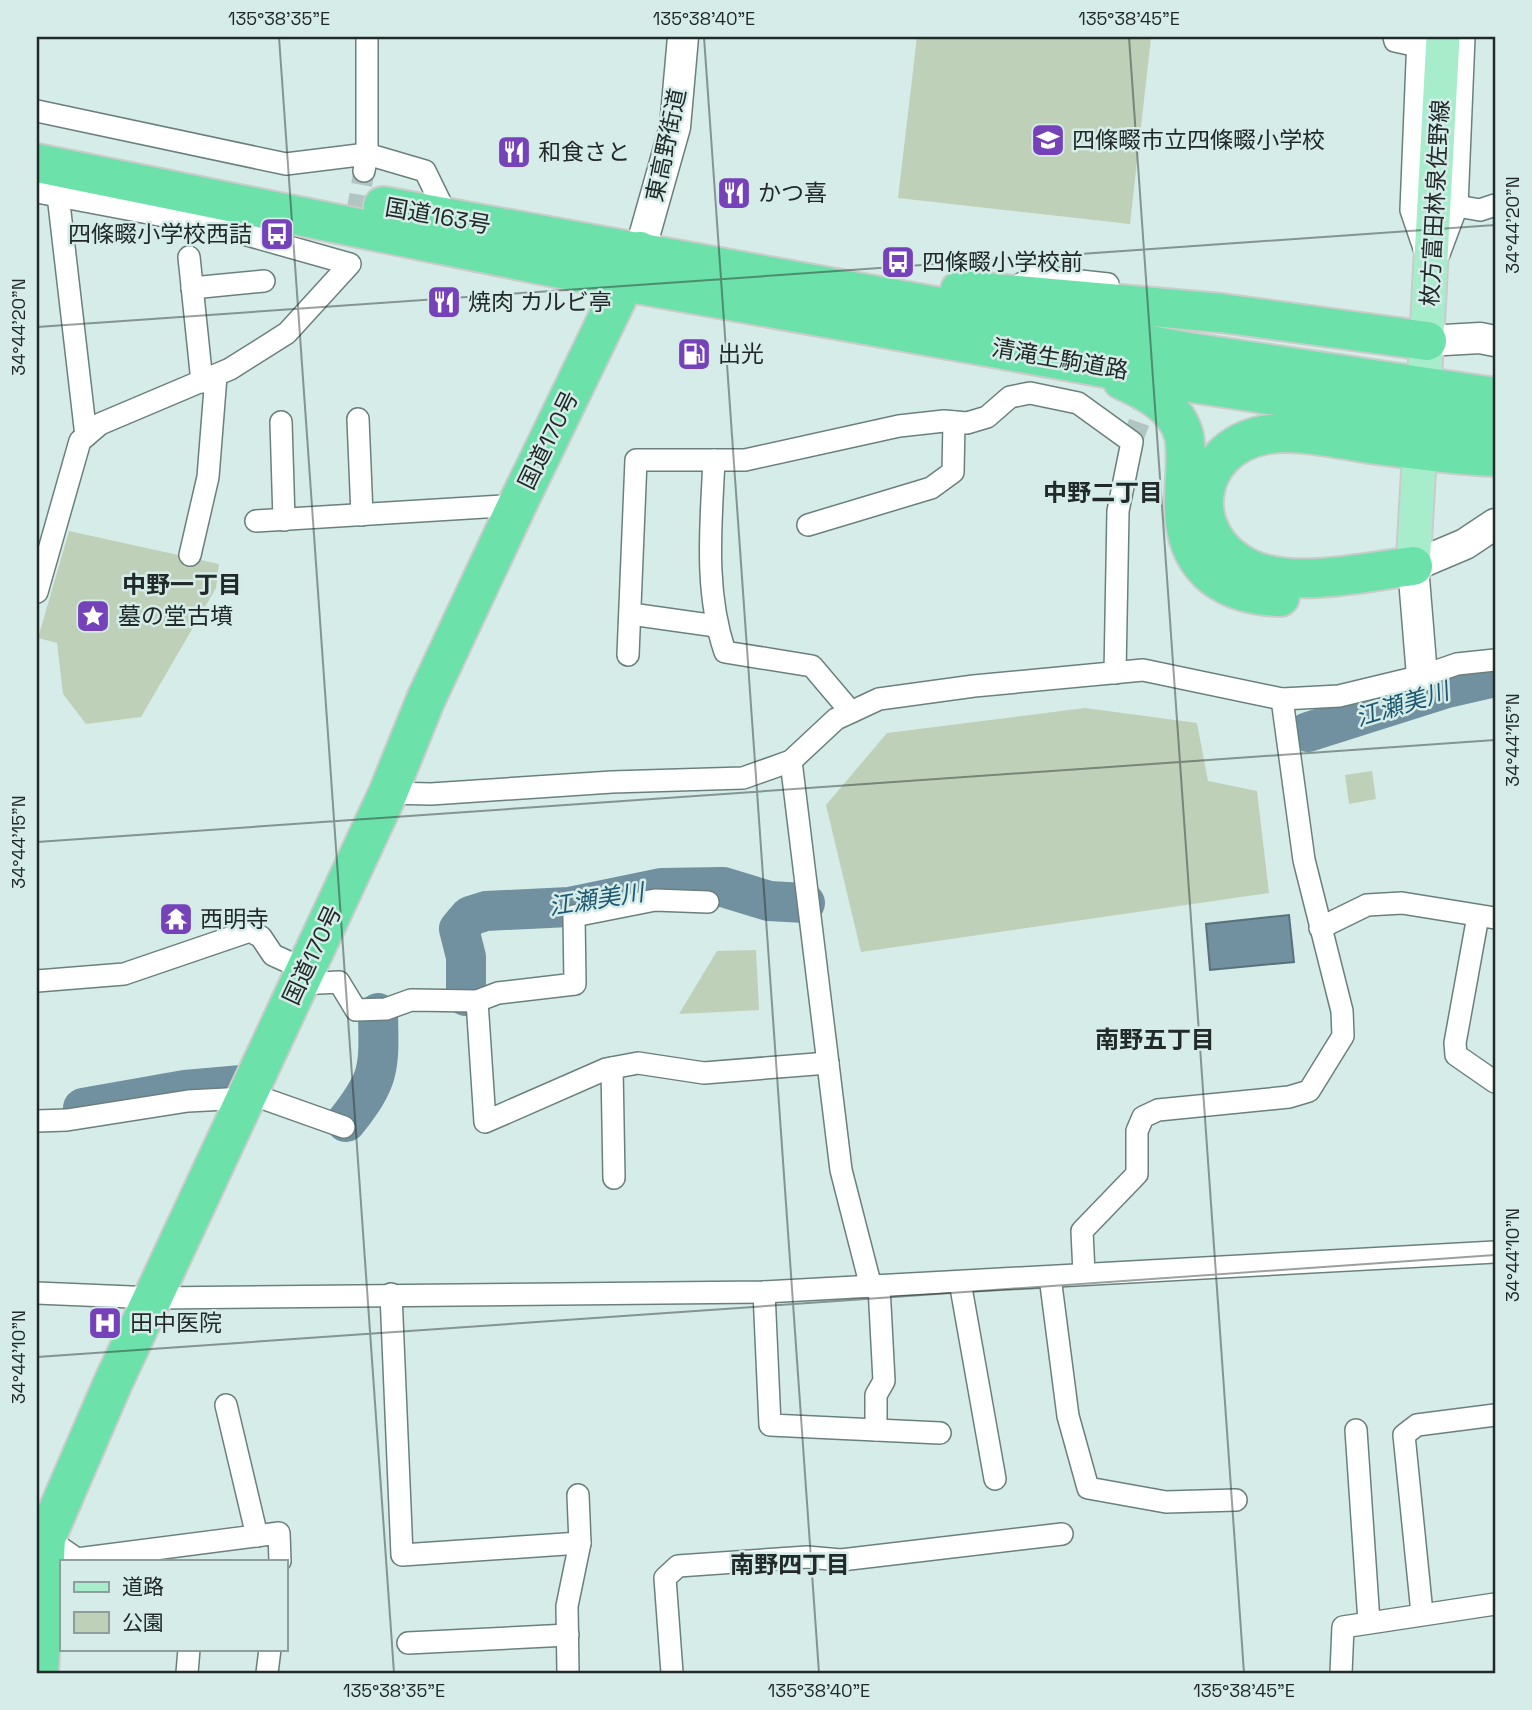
<svg xmlns="http://www.w3.org/2000/svg" width="1532" height="1710" font-family="'Space Grotesk','Noto Sans JP',sans-serif">
<rect width="100%" height="100%" fill="#d5ece8"/>
<!-- green -->
<g fill="#bfd0b9">
<polygon points="917,37 1151,38 1130,224 898,198"/>
<polygon points="69,531 219,564 216,588 141,717 86,724 63,694 57,643 38,638"/>
<polygon points="1085,708 1197,723 1208,781 1257,791 1269,893 861,952 826,805 887,733"/>
<polygon points="1372,771 1376,799 1349,804 1345,775"/>
<polygon points="756,950 759,1010 679,1014 717,951"/>
</g>
<!-- water -->
<polygon fill="#7190a0" stroke="#59717c" stroke-width="2" points="1289,915 1294,962 1210,970 1206,924"/>
<g fill="none" stroke-linecap="round" stroke-linejoin="round">
<!-- river -->
<g stroke="#7190a0" stroke-width="40">
<polyline points="1308,732 1447,688 1495,677"/>
<polyline points="466,996 466,957 459,929 470,916 486,911 569,907 661,888 723,887 769,901 805,903"/>
<polyline points="83,1108 185,1090 242,1085"/>
<path d="M346 1122C381 1078 379 1068 378 1013"/>
</g>
<!-- street-tunnel -->
<g stroke="#b1c5c2" stroke-width="21" stroke-dasharray="21 10" stroke-linecap="butt">
<polyline points="351,246 364,171"/>
<polyline points="1132,442 1152,386"/>
</g>
<!-- street casing -->
<g stroke="#6b807c" stroke-width="24">
<g id="street">
<polyline points="367,37 367,154 425,171 448,218"/>
<polyline points="1394,37 1395,41 1418,46"/>
<polyline points="1418,37 1411,210 1425,251"/>
<polyline points="37,111 286,164 367,154 364,171"/>
<polyline points="37,192 212,225"/>
<polyline points="58,195 86,436"/>
<polyline points="1457,206 1480,210 1495,205"/>
<polyline points="1439,254 1457,206 1464,37"/>
<polyline points="189,257 202,382"/>
<polyline points="192,288 264,281"/>
<polyline points="1008,292 1034,276 1108,284"/>
<polyline points="358,419 362,515"/>
<polyline points="281,422 284,520"/>
<path d="M714 460C711 525 704 590 725 652L812 666 851 712"/>
<polyline points="256,521 517,505"/>
<polyline points="808,525 931,488 953,472 954,422"/>
<polyline points="190,555 208,477 216,376"/>
<polyline points="37,592 80,441 100,424 230,369 287,333 350,264 212,225 218,197"/>
<polyline points="631,614 716,626"/>
<polyline points="628,655 636,460 745,460 899,426 944,421 967,423 987,417 1010,397 1030,393 1078,403 1132,442 1118,511 1115,673"/>
<polyline points="791,761 841,1170 871,1287"/>
<polyline points="388,793 431,794 612,782 743,778 791,761 836,719 879,699 974,686 1143,670 1282,699 1339,696 1422,676 1457,664 1495,660"/>
<polyline points="1478,916 1455,1043 1456,1055 1495,1082"/>
<polyline points="1320,928 1367,905 1402,903 1495,918"/>
<polyline points="37,981 124,974 250,931 261,937 273,955 306,970"/>
<polyline points="299,984 339,982 356,1010 386,1009 411,1000 477,1001 498,993 575,984 574,916 655,900 708,902"/>
<polyline points="477,1001 485,1122 606,1069 638,1063 704,1073 828,1063"/>
<polyline points="612,1068 614,1178"/>
<polyline points="248,1093 344,1127"/>
<polyline points="37,1121 67,1120 188,1101 246,1098"/>
<polyline points="1084,1273 1082,1231 1137,1174 1137,1131 1143,1117 1158,1110 1289,1097 1309,1091 1343,1036 1342,1011 1304,860 1282,699"/>
<polyline points="1050,1277 1068,1416 1088,1488 1166,1502 1236,1500"/>
<polyline points="960,1282 995,1479"/>
<polyline points="764,1292 770,1425 940,1433"/>
<polyline points="37,1293 154,1298 764,1292 1495,1252"/>
<polyline points="391,1294 402,1555 580,1543"/>
<polyline points="226,1405 257,1536"/>
<polyline points="876,1430 876,1395 884,1381 879,1286"/>
<polyline points="1356,1430 1369,1622"/>
<polyline points="41,1534 77,1559 279,1533 280,1561"/>
<polyline points="1422,1613 1404,1435 1417,1425 1495,1415"/>
<polyline points="408,1643 568,1635"/>
<polyline points="187,1673 189,1649"/>
<polyline points="267,1673 270,1649"/>
<polyline points="568,1673 567,1606 580,1543 578,1495"/>
<polyline points="672,1673 665,1578 678,1566 807,1557 841,1560 1062,1534"/>
<polyline points="1341,1673 1343,1627 1495,1604"/>
</g>
</g>
<!-- secondary casing -->
<g stroke="#6b807c" stroke-width="33">
<g id="secondary">
<polyline points="640,251 675,127 683,37"/>
<polyline points="1427,341 1480,338 1495,341"/>
<polyline points="1422,676 1413,566 1465,544 1495,524"/>
</g>
</g>
<!-- primary casing -->
<g stroke="#cacccb" stroke-width="37">
<g id="primary">
<polyline points="1425,369 1443,37"/>
<polyline points="1413,566 1419,463"/>
</g>
</g>
<!-- highway casing -->
<g stroke="#cacccb" stroke-width="42">
<g id="highway">
<polyline points="37,163 625,282 1172,380 1495,429"/>
<polyline points="383,206 1188,352 1495,397"/>
<polyline points="960,290 1221,313 1427,341"/>
<path d="M1122 380C1147 391 1177 407 1184 436 1188 456 1184 480 1184 501 1183 564 1218 595 1280 597"/>
<path d="M1413 566C1365 572 1290 590 1246 567 1182 534 1193 449 1264 435 1296 429 1331 438 1364 443 1408 449 1451 455 1495 457"/>
<polyline points="39,1673 46,1538 112,1385 388,793 426,699 517,505 640,251"/>
</g>
</g>
<!-- street -->
<use href="#street" stroke="#fff" stroke-width="21"/>
<!-- secondary -->
<use href="#secondary" stroke="#fff" stroke-width="30"/>
<!-- primary -->
<use href="#primary" stroke="#a7edcc" stroke-width="33"/>
<!-- highway -->
<use href="#highway" stroke="#6de1aa" stroke-width="38"/>
</g>
<!-- ticks -->
<path fill="none" stroke="#212a28" stroke-width="2" stroke-opacity="0.45" d="M279 37 394 1673M704 37 819 1673M1129 37 1244 1673M37 327 1495 225M37 842 1495 740M37 1357 1495 1255"/>
<!-- icons -->
<defs>
<g id="school-square" transform="scale(1.75)"><rect x="-9" y="-9" width="18" height="18" rx="4" fill="#7542ba" stroke="#d5ece8"/><path d="M0-5L7-2L0 1L-7-2ZM-4 1L0 2.5L4 1V4Q0 6-4 4Z" fill="#fff"/></g>
<g id="restaurant-square" transform="scale(1.75)"><rect x="-9" y="-9" width="18" height="18" rx="4" fill="#7542ba" stroke="#d5ece8"/><path d="M-5-6h1v4h1v-4h1v4h1v-4h1v5L-1.5 .5V6h-2V.5L-5-1ZM5-6V6H3V1.5H1.5Q1.5-4 5-6Z" fill="#fff"/></g>
<g id="bus-square" transform="scale(1.75)"><rect x="-9" y="-9" width="18" height="18" rx="4" fill="#7542ba" stroke="#d5ece8"/><path d="M-5-6H5V4H4V6H2V4H-2V6H-4V4H-5ZM-3.5-4V0h7V-4ZM-3.5 1.2v1.5H-2V1.2ZM2 1.2v1.5H3.5V1.2Z" fill="#fff"/></g>
<g id="fuel-square" transform="scale(1.75)"><rect x="-9" y="-9" width="18" height="18" rx="4" fill="#7542ba" stroke="#d5ece8"/><path d="M-5.5-6h7V0h2V4h1.3V-2.5L3-4.5l.8-.8L6-3V5H2.5V1h-1V6h-7ZM-4.2-4.7v3.2H.2V-4.7Z" fill="#fff"/></g>
<g id="sight-square" transform="scale(1.75)"><rect x="-9" y="-9" width="18" height="18" rx="4" fill="#7542ba" stroke="#d5ece8"/><path d="M0-6L1.8-2.2L6-1.7L2.9 1.2L3.7 5.4L0 3.3L-3.7 5.4L-2.9 1.2L-6-1.7L-1.8-2.2Z" fill="#fff"/></g>
<g id="temple-square" transform="scale(1.75)"><rect x="-9" y="-9" width="18" height="18" rx="4" fill="#7542ba" stroke="#d5ece8"/><path d="M0-6L5-2H3V0L6.5 2.5H4V6H1.5V3h-3V6H-4V2.5H-6.5L-3 0V-2H-5Z" fill="#fff"/></g>
<g id="hospital-square" transform="scale(1.75)"><rect x="-9" y="-9" width="18" height="18" rx="4" fill="#7542ba" stroke="#d5ece8"/><path d="M-5-5h3v3.5h4V-5h3V5h-3V1.5h-4V5h-3Z" fill="#fff"/></g>
</defs>
<g fill-rule="evenodd">
<use href="#school-square" x="1048" y="140"/>
<use href="#restaurant-square" x="514" y="152"/>
<use href="#restaurant-square" x="734" y="193"/>
<use href="#bus-square" x="277" y="234"/>
<use href="#bus-square" x="898" y="262"/>
<use href="#restaurant-square" x="444" y="302"/>
<use href="#fuel-square" x="694" y="354"/>
<use href="#sight-square" x="93" y="616"/>
<use href="#temple-square" x="176" y="919"/>
<use href="#hospital-square" x="105" y="1323"/>
</g>
<g text-anchor="middle" dominant-baseline="central" stroke-width="5" stroke-linejoin="round" paint-order="stroke">
<!-- poi labels -->
<g font-size="23" fill="#212a28" stroke="#d5ece8" text-anchor="start">
<text x="1072" y="140">四條畷市立四條畷小学校</text>
<text x="538" y="152">和食さと</text>
<text x="758" y="193">かつ喜</text>
<text x="252" y="234" text-anchor="end">四條畷小学校西詰</text>
<text x="922" y="262">四條畷小学校前</text>
<text x="468" y="302">焼肉 カルビ亭</text>
<text x="718" y="354">出光</text>
<text x="118" y="616">墓の堂古墳</text>
<text x="200" y="919">西明寺</text>
<text x="130" y="1323">田中医院</text>
</g>
<!-- street labels -->
<g font-size="23" fill="#212a28" stroke="#d5ece8">
<text transform="translate(666 145) rotate(-78)">東高野街道</text>
<text transform="translate(1435 203) rotate(-87)">枚方富田林泉佐野線</text>
<text transform="translate(438 216) rotate(10)">国道163号</text>
<text transform="translate(1060 359) rotate(10)">清滝生駒道路</text>
<text transform="translate(548 440) rotate(-64)">国道170号</text>
<text transform="translate(312 955) rotate(-65)">国道170号</text>
</g>
<!-- neighbourhood labels -->
<g font-size="24" font-weight="bold" fill="#212a28" stroke="#d5ece8">
<text x="1103" y="492">中野二丁目</text>
<text x="182" y="584">中野一丁目</text>
<text x="1155" y="1039">南野五丁目</text>
<text x="790" y="1564">南野四丁目</text>
</g>
<!-- water labels -->
<g font-size="24" font-style="italic" fill="#1d5871" stroke="#d5ece8">
<text transform="translate(1402 704) rotate(-17)">江瀬美川</text>
<text transform="translate(596 899) rotate(-9)">江瀬美川</text>
</g>
</g>
<!-- border -->
<rect width="1532" height="1710" fill="none" stroke="#d5ece8" stroke-width="77"/>
<!-- legend -->
<rect x="60" y="1560" width="228" height="91" fill="#d5ece8" stroke="#8d9e9b" stroke-width="2"/>
<rect x="74" y="1582" width="35" height="10" fill="#a7edcc" stroke="#8d9e9b" stroke-width="2"/>
<text x="122" y="1594" font-size="21" fill="#212a28">道路</text>
<rect x="74" y="1612" width="35" height="21" fill="#bfd0b9" stroke="#8d9e9b" stroke-width="2"/>
<text x="122" y="1630" font-size="21" fill="#212a28">公園</text>
<rect x="38" y="38" width="1456" height="1634" fill="none" stroke="#212a28" stroke-width="2.5"/>
<g font-size="18" text-anchor="middle" fill="#212a28">
<text x="279" y="25">135°38'35"E</text>
<text x="704" y="25">135°38'40"E</text>
<text x="1129" y="25">135°38'45"E</text>
<text transform="translate(1513 225) rotate(-90)" y="6">34°44'20"N</text>
<text transform="translate(19 327) rotate(-90)" y="6">34°44'20"N</text>
<text transform="translate(1513 740) rotate(-90)" y="6">34°44'15"N</text>
<text transform="translate(19 842) rotate(-90)" y="6">34°44'15"N</text>
<text transform="translate(1513 1255) rotate(-90)" y="6">34°44'10"N</text>
<text transform="translate(19 1357) rotate(-90)" y="6">34°44'10"N</text>
<text x="394" y="1697">135°38'35"E</text>
<text x="819" y="1697">135°38'40"E</text>
<text x="1244" y="1697">135°38'45"E</text>
</g>
</svg>
